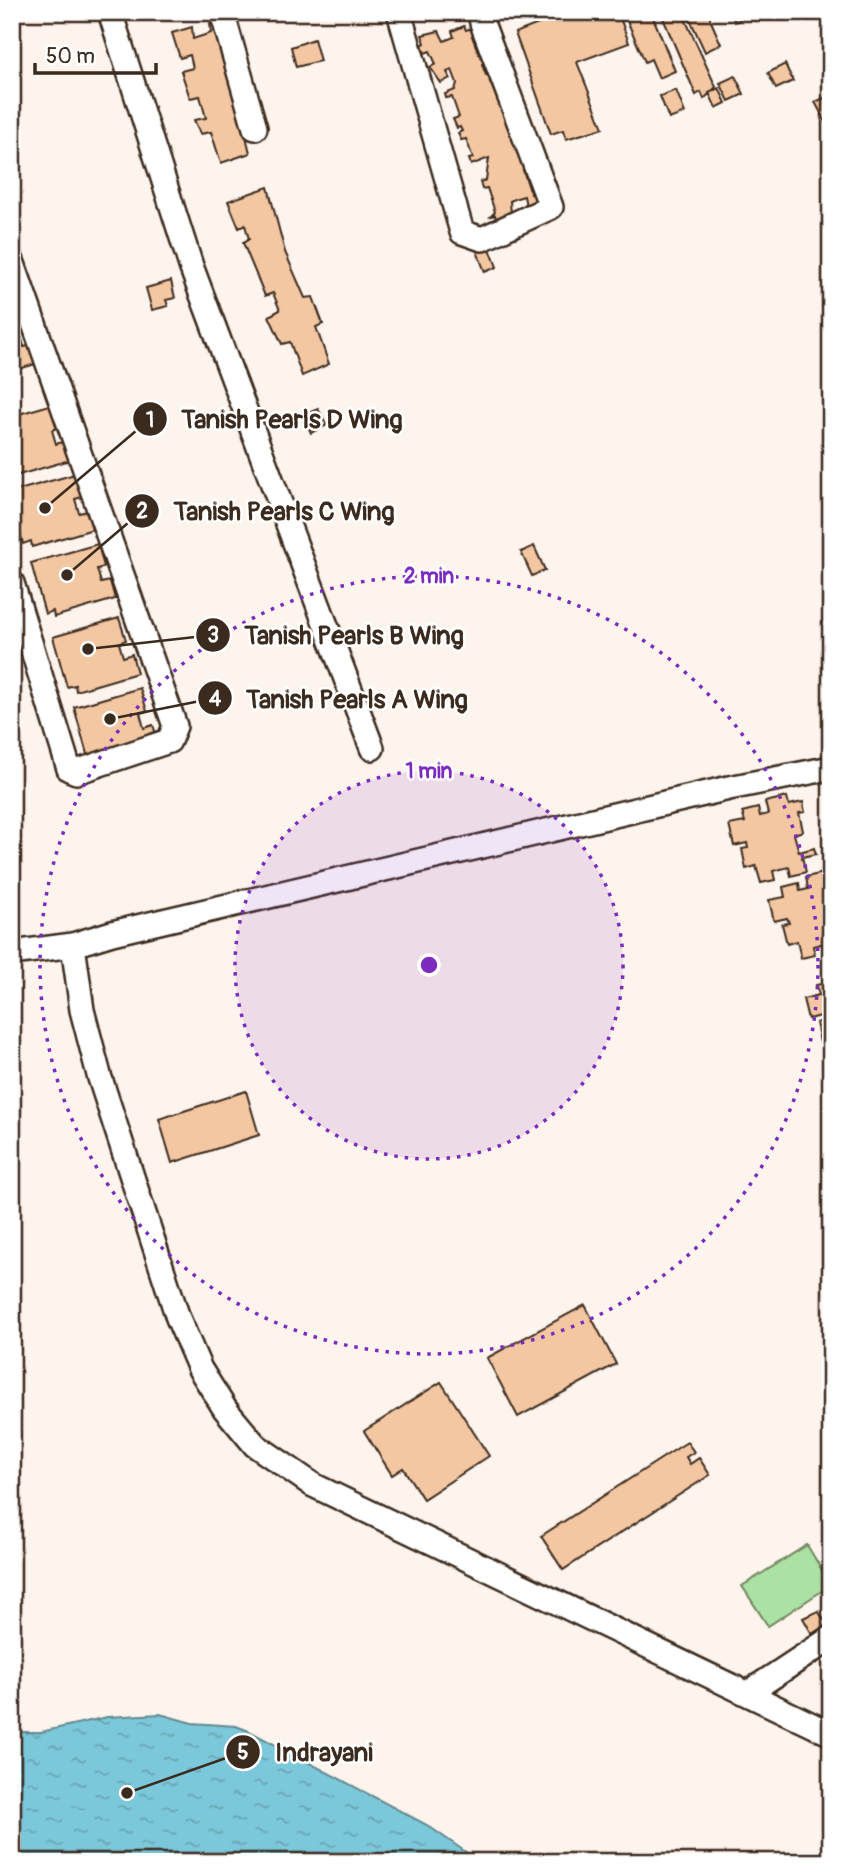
<svg xmlns="http://www.w3.org/2000/svg" width="843" height="1874" font-family="Pangolin,sans-serif">
<defs>
<pattern id="water-ripples" width="26" height="14" patternUnits="userSpaceOnUse" patternTransform="scale(1.75)"><rect width="26" height="14" fill="#7cc8db"/><path d="M2 4q2-2 4 0t4 0M15 11q2-2 4 0t4 0" fill="none" stroke="#67a3b1"/></pattern>
</defs>
<rect width="100%" height="100%" fill="#fdf4ed"/>
<filter id="ink" filterUnits="userSpaceOnUse"><feTurbulence type="fractalNoise" baseFrequency=".0143" numOctaves="2"/><feDisplacementMap in="SourceGraphic" scale="14" xChannelSelector="R" yChannelSelector="G"/><feConvolveMatrix kernelMatrix="1 2 1 2 8 2 1 2 1" color-interpolation-filters="sRGB"/></filter>
<g filter="url(#ink)">
<!-- green -->
<polygon fill="#abe1a4" stroke="#738661" stroke-width="2" points="807,1545 831,1585 768,1626 742,1586"/>
<!-- water -->
<polygon fill="url(#water-ripples)" stroke="#62898f" stroke-width="2" points="160,1714 192,1723 236,1726 249,1731 427,1825 480,1862 12,1862 12,1732 41,1732 107,1717"/>
<!-- building -->
<g fill="#f4c7a3" stroke="#3b2a1e" stroke-width="2">
<polygon points="618,12 629,43 577,62 603,128 566,139 563,130 551,134 515,33 559,16 561,12"/>
<polygon points="627,12 651,12 675,71 659,78 651,59 645,62 626,18"/>
<polygon points="675,12 682,12 716,87 704,99 701,92 696,95 663,18"/>
<polygon points="695,12 710,12 710,19 721,44 705,52 688,15"/>
<polygon points="730,12 755,12 735,22"/>
<polygon points="219,22 250,153 221,163 211,132 200,134 194,120 206,118 200,96 190,98 181,71 193,68 190,55 180,58 172,33 192,27 193,39 211,33 210,23"/>
<polygon points="464,26 466,30 472,28 475,35 472,36 479,54 484,54 487,62 482,64 486,75 492,75 494,81 490,82 498,101 502,101 505,108 502,109 508,115 514,143 518,143 521,151 517,153 526,169 523,170 531,194 535,193 537,199 526,206 524,196 517,198 510,201 511,215 496,219 495,215 491,216 495,212 487,188 482,189 480,182 486,180 489,158 471,165 469,159 473,158 466,139 461,140 458,133 462,131 460,127 457,128 453,119 459,117 452,97 446,98 445,94 455,90 457,83 452,70 447,72 450,78 441,83 430,67 436,64 430,51 425,53 422,45 425,43 422,35 439,31 444,41 454,37 452,31"/>
<polygon points="314,39 320,61 296,67 291,47"/>
<polygon points="785,64 793,81 776,89 768,73"/>
<polygon points="735,76 744,94 729,101 720,83"/>
<polygon points="719,88 726,103 716,108 709,93"/>
<polygon points="676,90 685,113 669,119 660,96"/>
<polygon points="831,95 831,132 815,102"/>
<polygon points="268,187 285,252 305,298 313,297 323,324 316,327 329,364 302,376 290,342 282,344 269,316 280,310 273,293 265,296 243,243 249,239 245,225 239,228 228,201"/>
<polygon points="487,241 497,267 485,272 475,246"/>
<polygon points="171,281 175,298 166,300 168,306 152,310 146,288"/>
<polygon points="21,308 27,331 20,333 24,347 33,345 39,363 12,371 12,310"/>
<polygon points="53,404 59,427 52,430 56,444 65,441 70,460 12,477 12,416"/>
<polygon points="318,409 327,425 311,433 303,415"/>
<polygon points="75,474 82,497 75,499 79,513 88,511 93,529 32,547 31,541 23,544 12,504 12,492"/>
<polygon points="98,544 104,567 97,569 101,583 110,581 115,599 54,617 53,611 45,614 31,563"/>
<polygon points="534,546 545,570 532,576 521,552"/>
<polygon points="119,618 126,640 119,643 123,657 132,654 137,673 76,691 75,685 67,687 53,637"/>
<polygon points="140,688 147,711 140,713 144,728 153,725 157,737 88,758 74,707"/>
<polygon points="787,797 789,805 803,802 805,812 799,813 803,831 794,834 799,852 814,848 816,854 802,857 806,872 791,876 789,867 773,871 775,880 761,883 756,866 746,869 742,849 748,848 747,843 734,846 729,825 745,822 742,812 758,808 760,816 768,814 765,802"/>
<polygon points="828,872 831,880 831,945 830,942 813,946 815,955 801,958 797,941 787,944 782,924 789,923 787,918 774,921 769,900 785,897 783,887 799,883 800,891 808,889 806,877"/>
<polygon points="831,982 831,1040 820,1042 816,1023 822,1021 821,1016 808,1019 803,999 819,995 816,985"/>
<polygon points="246,1091 259,1135 172,1163 159,1119"/>
<polygon points="585,1305 616,1364 518,1417 487,1358"/>
<polygon points="441,1382 489,1456 423,1499 403,1468 392,1475 364,1431"/>
<polygon points="687,1442 694,1452 686,1457 690,1464 699,1458 710,1475 563,1570 541,1536"/>
<polygon points="818,1611 827,1624 812,1634 803,1618"/>
</g>
<g fill="none" stroke-linecap="round" stroke-linejoin="round">
<!-- minor casing -->
<g stroke="#3b2a1e" stroke-width="28">
<g id="minor">
<polyline points="110,12 191,266 372,748"/>
<polyline points="222,12 255,128"/>
<polyline points="399,12 462,232 482,239 551,207 482,23 480,12"/>
<polyline points="12,261 175,726 169,741 76,772 69,769 12,583"/>
<polyline points="831,768 729,788 112,933 73,945 82,1010 99,1075 178,1318 200,1369 225,1409 255,1445 313,1485 831,1734"/>
<polyline points="12,953 73,945"/>
<polyline points="748,1693 831,1638"/>
</g>
</g>
<!-- minor -->
<use href="#minor" stroke="#fff" stroke-width="23"/>
</g>
</g>
<!-- distance rings -->
<circle cx="429" cy="965" r="194" fill="#7b2cbf" fill-opacity=".12"/>
<g fill="none" stroke="#7b2cbf" stroke-width="3.5" stroke-dasharray="3.5 7">
<circle cx="429" cy="965" r="194"/>
<circle cx="429" cy="965" r="389"/>
</g>
<circle cx="429" cy="965" r="10" fill="#7b2cbf" stroke="#fff" stroke-width="3.5"/>
<g font-size="21" text-anchor="middle" font-weight="bold" fill="#7b2cbf" stroke="#fff" stroke-width="5" stroke-linejoin="round" paint-order="stroke">
<text x="429" y="583">2 min</text>
<text x="429" y="778">1 min</text>
</g>
<!-- callouts -->
<path fill="none" stroke="#3b2a1e" stroke-width="2.5" d="M45 508L150 419M67 575L142 511M88 649L213 635M110 719L215 698M127 1793L243 1752"/>
<g fill="#3b2a1e" stroke="#fff" stroke-width="2.5">
<circle cx="45" cy="508" r="7"/>
<circle cx="67" cy="575" r="7"/>
<circle cx="88" cy="649" r="7"/>
<circle cx="110" cy="719" r="7"/>
<circle cx="127" cy="1793" r="7"/>
<circle cx="150" cy="419" r="18"/>
<circle cx="142" cy="511" r="18"/>
<circle cx="213" cy="635" r="18"/>
<circle cx="215" cy="698" r="18"/>
<circle cx="243" cy="1752" r="18"/>
</g>
<g font-size="21" text-anchor="middle" font-weight="bold" fill="#fff">
<text x="150" y="427">1</text>
<text x="142" y="518">2</text>
<text x="213" y="642">3</text>
<text x="215" y="706">4</text>
<text x="243" y="1759">5</text>
</g>
<g font-size="26" text-anchor="middle" font-weight="bold" fill="#3b2a1e" stroke="#fff" stroke-width="5" stroke-linejoin="round" paint-order="stroke">
<text x="292" y="428">Tanish Pearls D Wing</text>
<text x="284" y="520">Tanish Pearls C Wing</text>
<text x="354" y="644">Tanish Pearls B Wing</text>
<text x="357" y="708">Tanish Pearls A Wing</text>
<text x="324" y="1761">Indrayani</text>
</g>
<!-- margin -->
<rect width="843" height="1874" fill="none" stroke="#fff" stroke-width="42"/>
<rect x="21" y="21" width="801" height="1832" fill="none" stroke="#3b2a1e" stroke-width="2.5" filter="url(#ink)"/>
<!-- scale -->
<path d="M35 63v10h121v-10" fill="none" stroke="#3b2a1e" stroke-width="3.5"/>
<text x="46" y="63" font-size="21" fill="#3b2a1e" stroke="#ffffff" stroke-width="5" paint-order="stroke">50 m</text>
</svg>
